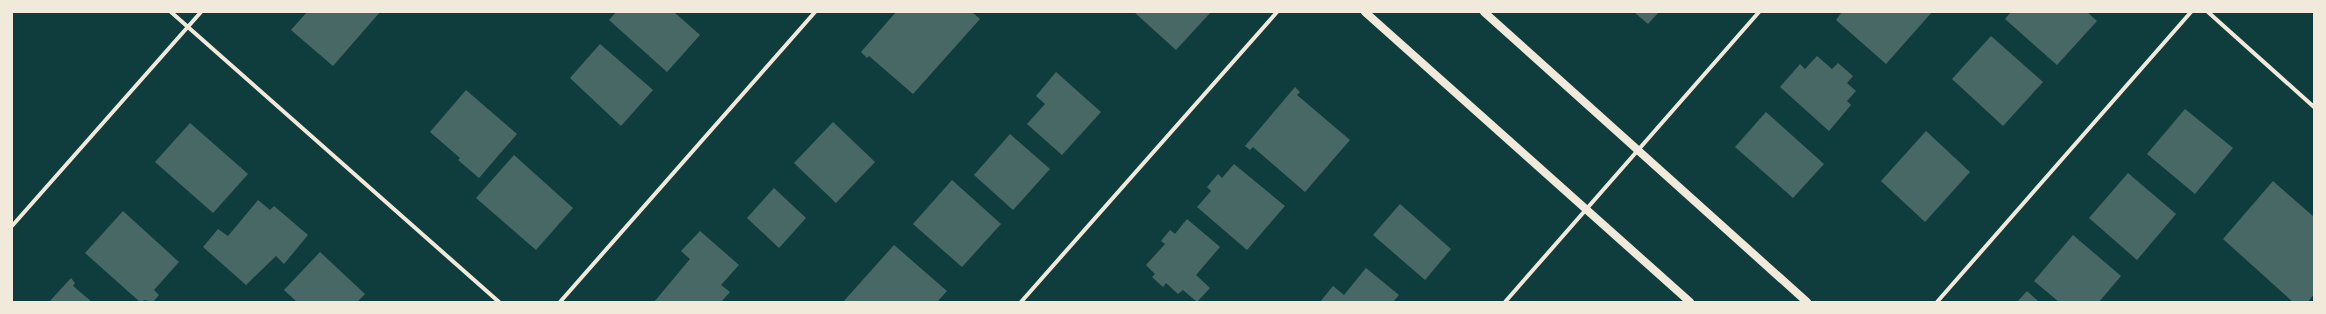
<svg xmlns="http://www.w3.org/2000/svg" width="2326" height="314" font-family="Helvetica,sans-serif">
<rect width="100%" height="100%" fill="#0f3d3e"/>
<!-- building -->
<g fill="#486865">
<polygon points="307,12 380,12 333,66 291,30"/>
<polygon points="616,12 674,12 700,35 667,72 609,20"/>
<polygon points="896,12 972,12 980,19 913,94 869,56 867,58 861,52"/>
<polygon points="1134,12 1211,12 1176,50"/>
<polygon points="1634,12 1659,12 1648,24"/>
<polygon points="1842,12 1932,12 1886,64 1836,20"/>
<polygon points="2011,12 2087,12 2097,21 2057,65 2005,19"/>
<polygon points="1991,36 2043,82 2003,126 1952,79"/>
<polygon points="600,44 653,90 621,126 570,78"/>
<polygon points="1817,56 1832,69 1838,63 1853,76 1847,83 1856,91 1847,101 1851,105 1829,131 1780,87 1800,64 1805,69"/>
<polygon points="1056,72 1101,112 1062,155 1027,124 1045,104 1036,96"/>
<polygon points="1295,87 1300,92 1297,95 1350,140 1305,192 1253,147 1250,150 1245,146"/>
<polygon points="466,90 517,134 479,178 458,160 460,158 430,132"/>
<polygon points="2185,109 2233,148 2195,194 2147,154"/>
<polygon points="1766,112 1824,164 1793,198 1735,147"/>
<polygon points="833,122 875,162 836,203 794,163"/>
<polygon points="190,123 248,174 213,213 155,162"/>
<polygon points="1926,131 1970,172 1925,222 1881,181"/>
<polygon points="1010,134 1050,169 1013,210 974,175"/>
<polygon points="514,155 573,208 536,250 476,198"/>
<polygon points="1234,164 1285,206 1247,250 1197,207 1211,191 1207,187 1218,174 1222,178"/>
<polygon points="2128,173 2176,214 2137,260 2089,218"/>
<polygon points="952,180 1001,224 962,267 913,224"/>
<polygon points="2273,181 2314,217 2314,294 2308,302 2293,302 2223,239"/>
<polygon points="774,188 806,218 779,248 747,218"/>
<polygon points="258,200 270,210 274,206 308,235 284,264 276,256 246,285 203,247 218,229 228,236"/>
<polygon points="1400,204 1451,249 1425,280 1373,235"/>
<polygon points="123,211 179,262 154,290 159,295 153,302 145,300 140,302 85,253"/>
<polygon points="1187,219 1220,247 1196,275 1210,288 1197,302 1183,290 1178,294 1166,283 1163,287 1152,277 1155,274 1146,265 1165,244 1161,241 1170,230 1175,234"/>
<polygon points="700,231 739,265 721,285 730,292 721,302 654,302 690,259 681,251"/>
<polygon points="2073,235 2121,276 2099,302 2059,302 2034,281"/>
<polygon points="894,245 947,291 937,302 843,302"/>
<polygon points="320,252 365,294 357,302 297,302 284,290"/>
<polygon points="1366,268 1399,295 1393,302 1320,302 1333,286 1344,295"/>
<polygon points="71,278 75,283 73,286 92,302 49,302"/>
<polygon points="2027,291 2039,302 2017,302"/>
</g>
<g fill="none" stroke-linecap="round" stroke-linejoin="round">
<!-- minor -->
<g stroke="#f1e9da" stroke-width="4">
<polyline points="171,12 499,302"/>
<polyline points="2208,12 2314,107"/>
<polyline points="12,226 201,12"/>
<polyline points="560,302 815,12"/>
<polyline points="1021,302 1277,12"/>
<polyline points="1505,302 1759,12"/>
<polyline points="1937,302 2191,12"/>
</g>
<!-- secondary -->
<g stroke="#f1e9da" stroke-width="8">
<polyline points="1365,12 1690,302"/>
<polyline points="1484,12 1807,302"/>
</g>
</g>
<!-- border -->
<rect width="2326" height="314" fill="none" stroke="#f1e9da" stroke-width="26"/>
</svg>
